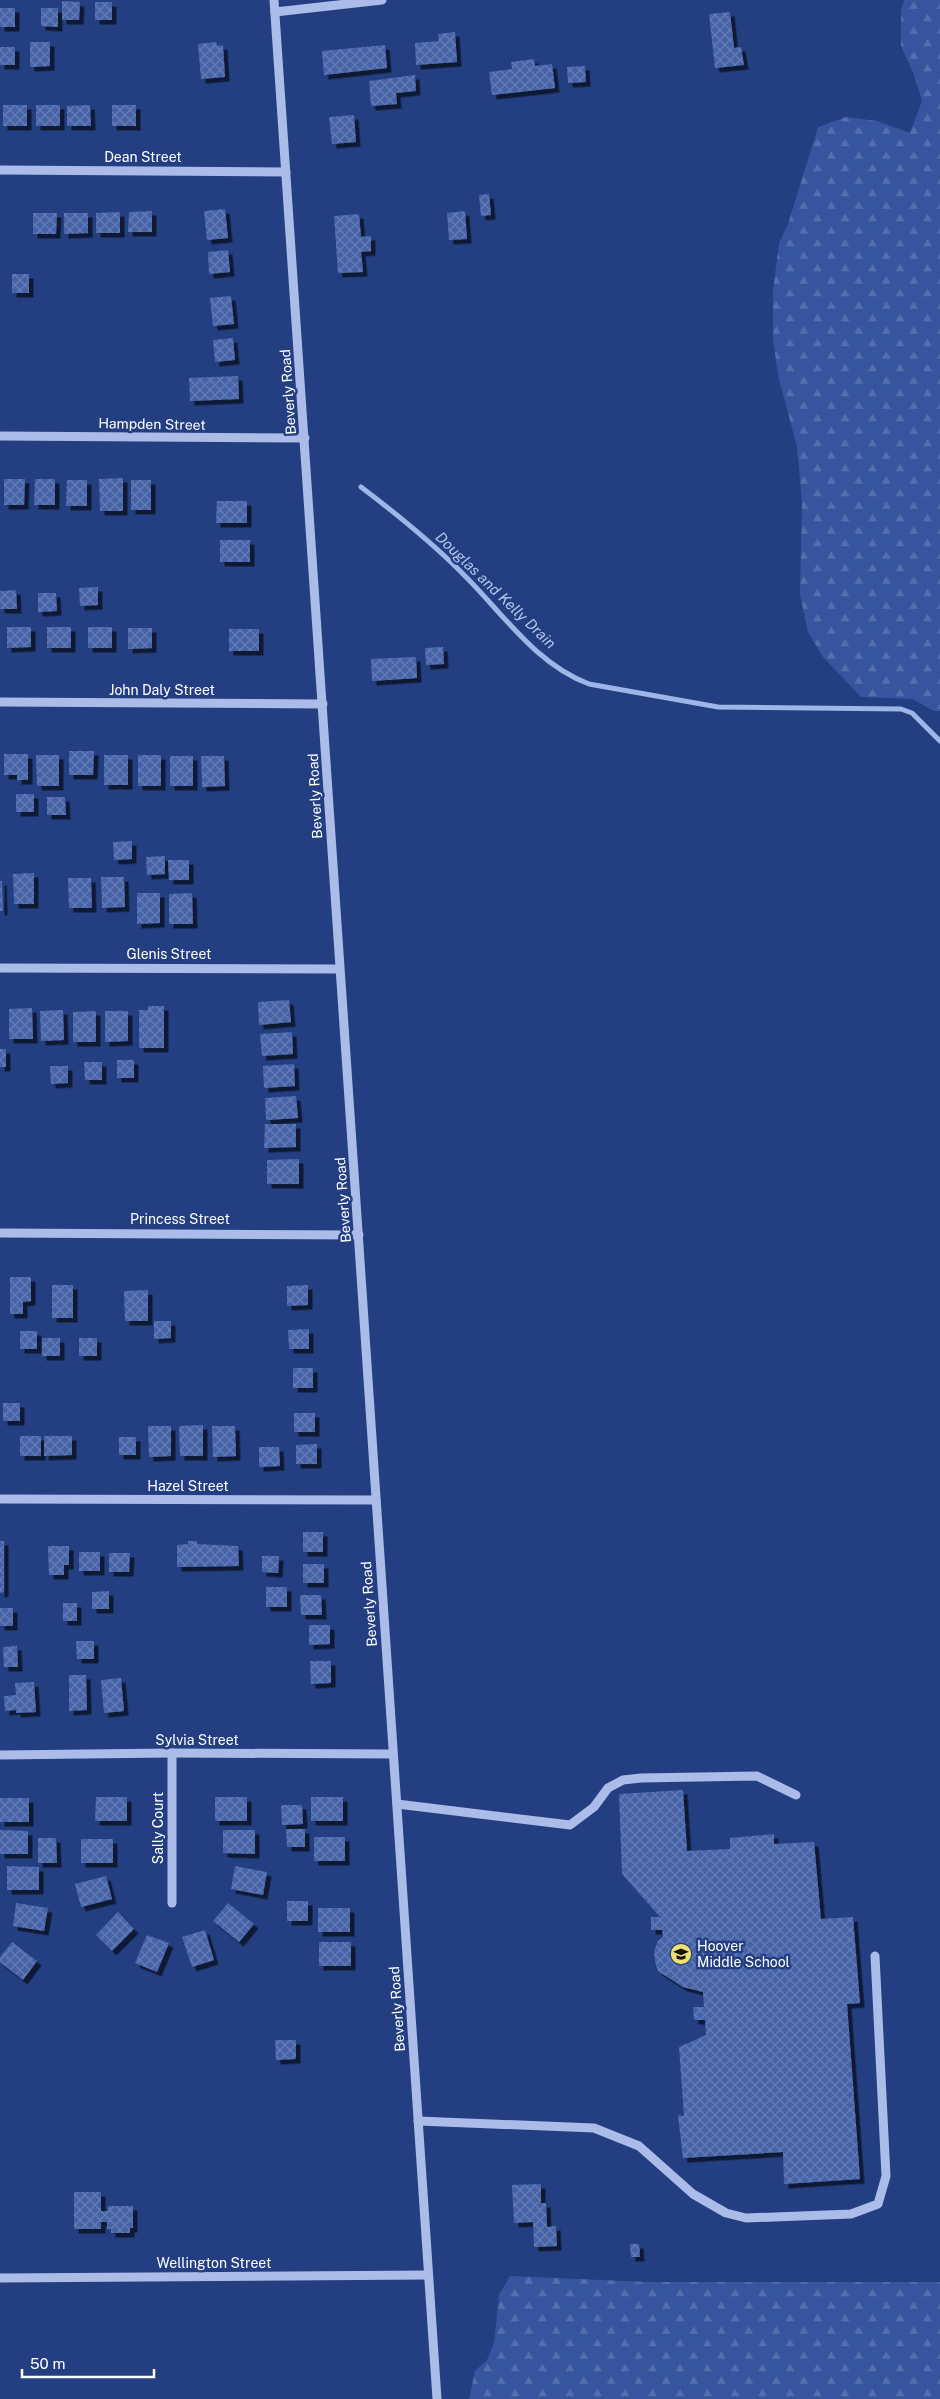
<svg xmlns="http://www.w3.org/2000/svg" width="940" height="2399" font-family="'Public Sans',sans-serif">
<defs>
<pattern id="forest-firs" width="22" height="20" patternUnits="userSpaceOnUse" patternTransform="scale(1.25)"><rect width="22" height="20" fill="#37559f"/><path d="M5 1l3.5 6h-7zM16 11l3.5 6h-7z" fill="#556ead"/></pattern>
<pattern id="building-cross-hatch" width="8" height="8" patternUnits="userSpaceOnUse" patternTransform="scale(1.25)"><rect width="8" height="8" fill="#4764a8"/><path d="M0 0l8 8M0 8l8-8" fill="none" stroke="#637bb5"/></pattern>
<filter id="shadow"><feDropShadow dx="4.5" dy="4.5" stdDeviation="0" flood-color="#0009"/></filter>
</defs>
<rect width="100%" height="100%" fill="#233e81"/>
<!-- forest -->
<g fill="url(#forest-firs)">
<polygon points="904,0 940,0 940,711 934,711 912,699 861,697 823,657 808,632 800,595 802,502 797,447 778,375 773,339 773,291 779,243 788,224 818,127 846,117 877,121 910,133 922,101 914,75 901,46 901,11"/>
<polygon points="510,2276 647,2282 940,2282 940,2399 469,2399 475,2371 487,2360 494,2343 499,2295"/>
</g>
<g fill="none" stroke-linecap="round" stroke-linejoin="round">
<!-- stream -->
<path stroke="#9eb5e8" stroke-width="5" d="M361 487C398 515 434 544 466 577 504 615 536 664 589 684L718 707 901 709 912 713 940 741"/>
</g>
<!-- building -->
<g fill="url(#building-cross-hatch)" filter="url(#shadow)">
<polygon points="62,1 80,2 79,20 62,20"/>
<rect x="95" y="2" width="17" height="18"/>
<rect x="0" y="8" width="15" height="19"/>
<polygon points="41,8 58,8 58,27 41,26"/>
<polygon points="730,12 734,48 741,47 744,65 715,68 709,14"/>
<polygon points="455,32 457,62 416,65 415,43 439,41 438,34"/>
<polygon points="30,42 50,42 50,66 30,67"/>
<polygon points="216,42 217,46 223,45 225,77 201,79 198,44"/>
<polygon points="385,45 387,68 324,75 322,51"/>
<rect x="0" y="47" width="15" height="18"/>
<polygon points="534,59 535,66 552,64 555,88 492,95 489,72 512,69 511,62"/>
<polygon points="585,66 586,82 568,83 567,67"/>
<polygon points="415,75 416,91 396,93 397,104 371,106 369,81"/>
<rect x="3" y="105" width="24" height="21"/>
<rect x="36" y="105" width="24" height="21"/>
<polygon points="90,105 91,126 67,126 67,106"/>
<rect x="112" y="105" width="24" height="21"/>
<polygon points="354,115 356,142 332,144 329,117"/>
<polygon points="489,194 491,215 481,216 479,195"/>
<polygon points="225,209 228,238 207,240 204,211"/>
<polygon points="152,211 152,232 128,232 129,212"/>
<polygon points="465,211 467,239 449,240 447,213"/>
<polygon points="120,212 120,233 96,233 96,213"/>
<polygon points="33,213 57,213 56,234 33,234"/>
<polygon points="64,213 88,213 88,233 64,234"/>
<polygon points="359,214 361,237 371,236 371,251 361,252 363,272 338,273 334,216"/>
<polygon points="228,250 230,272 209,274 208,252"/>
<rect x="12" y="274" width="17" height="19"/>
<polygon points="231,296 234,324 213,326 210,298"/>
<polygon points="233,338 235,360 215,362 213,340"/>
<polygon points="238,376 239,399 190,401 189,378"/>
<polygon points="123,478 123,511 100,511 99,479"/>
<polygon points="4,479 25,479 24,505 4,505"/>
<polygon points="35,479 55,479 55,505 34,505"/>
<polygon points="67,480 87,480 87,506 66,506"/>
<rect x="131" y="480" width="20" height="30"/>
<polygon points="217,501 247,501 247,523 216,523"/>
<rect x="220" y="540" width="30" height="22"/>
<polygon points="98,587 98,605 80,606 79,588"/>
<polygon points="16,590 17,609 0,609 0,591"/>
<polygon points="38,593 56,593 57,611 38,612"/>
<polygon points="7,627 31,627 31,647 7,648"/>
<rect x="47" y="627" width="24" height="21"/>
<rect x="88" y="627" width="24" height="21"/>
<polygon points="128,628 152,628 152,648 128,649"/>
<rect x="229" y="629" width="30" height="22"/>
<polygon points="443,647 444,664 426,665 425,648"/>
<polygon points="416,657 417,678 372,681 371,659"/>
<polygon points="69,751 94,751 93,775 69,775"/>
<polygon points="4,754 28,754 28,780 17,780 17,775 4,775"/>
<polygon points="36,755 59,755 59,786 37,786"/>
<rect x="104" y="755" width="24" height="30"/>
<rect x="138" y="755" width="23" height="31"/>
<rect x="170" y="756" width="23" height="30"/>
<polygon points="201,756 224,756 225,786 202,787"/>
<rect x="16" y="794" width="18" height="18"/>
<polygon points="47,797 65,797 66,815 47,815"/>
<polygon points="132,841 132,859 114,860 113,842"/>
<polygon points="165,856 165,874 147,875 146,857"/>
<polygon points="168,860 189,860 189,880 169,880"/>
<polygon points="34,873 34,904 14,904 13,874"/>
<polygon points="101,877 124,877 125,907 102,908"/>
<polygon points="68,878 91,878 92,908 69,908"/>
<polygon points="0,881 2,881 3,911 0,911"/>
<polygon points="137,893 160,893 160,923 137,924"/>
<polygon points="192,893 193,924 169,924 169,894"/>
<polygon points="289,1000 291,1022 259,1025 258,1002"/>
<polygon points="148,1006 164,1006 164,1048 139,1048 139,1010 148,1010"/>
<polygon points="32,1008 33,1039 9,1039 9,1009"/>
<polygon points="63,1010 64,1040 41,1041 40,1011"/>
<polygon points="96,1011 96,1042 73,1042 73,1012"/>
<polygon points="105,1011 128,1011 128,1041 105,1042"/>
<polygon points="292,1032 293,1054 262,1056 260,1034"/>
<rect x="0" y="1049" width="6" height="18"/>
<rect x="117" y="1060" width="17" height="18"/>
<polygon points="84,1062 102,1062 102,1080 85,1080"/>
<polygon points="294,1064 295,1086 264,1088 263,1066"/>
<polygon points="50,1066 68,1066 68,1083 51,1084"/>
<polygon points="296,1096 298,1118 266,1120 265,1098"/>
<polygon points="265,1124 296,1124 296,1147 264,1148"/>
<polygon points="299,1159 299,1184 267,1184 267,1160"/>
<polygon points="10,1277 31,1277 31,1301 23,1302 23,1314 10,1314"/>
<rect x="52" y="1285" width="21" height="33"/>
<polygon points="308,1285 308,1305 287,1306 287,1286"/>
<polygon points="148,1290 148,1321 125,1321 124,1291"/>
<polygon points="154,1321 171,1321 171,1338 154,1339"/>
<polygon points="309,1329 309,1349 289,1349 288,1330"/>
<rect x="20" y="1331" width="17" height="18"/>
<rect x="42" y="1338" width="18" height="18"/>
<rect x="79" y="1338" width="18" height="18"/>
<rect x="293" y="1368" width="20" height="20"/>
<rect x="3" y="1403" width="17" height="18"/>
<rect x="294" y="1413" width="21" height="19"/>
<polygon points="203,1425 203,1456 180,1456 179,1426"/>
<polygon points="148,1426 171,1426 171,1456 149,1457"/>
<polygon points="212,1426 235,1426 236,1456 213,1457"/>
<rect x="20" y="1436" width="21" height="20"/>
<polygon points="44,1436 72,1436 72,1455 44,1456"/>
<rect x="119" y="1437" width="17" height="18"/>
<polygon points="317,1444 317,1464 296,1464 296,1445"/>
<polygon points="259,1447 279,1447 280,1466 259,1467"/>
<rect x="303" y="1532" width="20" height="20"/>
<polygon points="0,1541 4,1541 4,1592 0,1593"/>
<polygon points="188,1541 197,1541 197,1544 238,1546 239,1566 177,1567 177,1545 188,1544"/>
<polygon points="48,1546 69,1546 69,1565 64,1565 64,1575 49,1575"/>
<rect x="79" y="1552" width="21" height="19"/>
<polygon points="109,1553 130,1553 129,1572 109,1572"/>
<polygon points="262,1556 279,1556 278,1573 262,1572"/>
<rect x="303" y="1564" width="21" height="19"/>
<rect x="266" y="1587" width="21" height="20"/>
<polygon points="109,1591 109,1609 92,1609 92,1592"/>
<polygon points="300,1595 321,1595 322,1615 301,1615"/>
<rect x="63" y="1603" width="14" height="18"/>
<rect x="0" y="1608" width="13" height="18"/>
<polygon points="309,1625 330,1625 330,1644 309,1645"/>
<polygon points="76,1641 94,1641 94,1659 77,1659"/>
<polygon points="17,1646 18,1667 4,1667 3,1647"/>
<polygon points="310,1661 331,1661 331,1683 311,1684"/>
<polygon points="69,1675 86,1675 87,1710 69,1711"/>
<polygon points="121,1678 124,1711 104,1713 101,1680"/>
<polygon points="34,1682 36,1712 16,1713 16,1710 5,1711 4,1696 16,1695 15,1683"/>
<polygon points="683,1790 687,1851 730,1849 730,1838 774,1834 774,1844 814,1842 821,1919 853,1917 860,2003 847,2004 860,2179 784,2184 783,2152 683,2158 678,2115 684,2116 679,2047 706,2035 705,2020 694,2020 693,2007 704,2007 703,1992 683,1987 658,1971 655,1962 654,1951 658,1941 663,1937 662,1930 651,1930 651,1917 660,1917 622,1874 619,1794"/>
<polygon points="96,1797 127,1797 127,1821 95,1821"/>
<rect x="215" y="1797" width="32" height="24"/>
<rect x="311" y="1797" width="32" height="24"/>
<rect x="0" y="1798" width="29" height="24"/>
<polygon points="281,1805 302,1805 303,1824 282,1825"/>
<polygon points="286,1829 305,1829 305,1847 287,1847"/>
<polygon points="0,1830 28,1831 28,1854 0,1854"/>
<polygon points="223,1830 255,1830 255,1854 223,1853"/>
<rect x="314" y="1837" width="31" height="24"/>
<polygon points="38,1838 56,1838 57,1863 38,1863"/>
<rect x="81" y="1839" width="32" height="24"/>
<polygon points="7,1866 39,1867 39,1890 7,1890"/>
<polygon points="235,1866 267,1872 263,1895 231,1889"/>
<polygon points="106,1876 112,1899 81,1907 75,1884"/>
<rect x="287" y="1901" width="21" height="20"/>
<polygon points="16,1903 48,1908 44,1931 13,1926"/>
<polygon points="228,1903 254,1924 239,1942 213,1921"/>
<rect x="318" y="1908" width="32" height="24"/>
<polygon points="118,1912 134,1929 112,1951 96,1935"/>
<polygon points="205,1930 214,1960 192,1967 182,1937"/>
<polygon points="147,1935 169,1943 157,1972 135,1963"/>
<polygon points="12,1942 37,1961 23,1980 0,1962 0,1957"/>
<rect x="319" y="1942" width="32" height="24"/>
<polygon points="275,2040 296,2040 296,2059 276,2060"/>
<polygon points="541,2184 541,2203 546,2203 547,2227 556,2226 557,2246 534,2247 533,2222 514,2223 512,2185"/>
<polygon points="74,2192 101,2192 101,2211 108,2211 108,2206 133,2206 133,2228 130,2228 130,2233 111,2233 111,2229 107,2229 107,2222 101,2222 101,2229 74,2229"/>
<polygon points="630,2244 639,2244 640,2257 631,2257"/>
</g>
<g fill="none" stroke-linecap="round" stroke-linejoin="round">
<!-- minor -->
<g stroke="#aabce7" stroke-width="9">
<path d="M274 0C330 800 382 1599 437 2399"/>
<polyline points="275,12 382,0"/>
<polyline points="0,170 286,172"/>
<polyline points="0,436 305,438"/>
<polyline points="0,702 323,704"/>
<polyline points="0,968 339,969"/>
<polyline points="0,1233 359,1235"/>
<polyline points="0,1499 376,1500"/>
<polyline points="0,1755 172,1753 393,1754"/>
<polyline points="397,1804 570,1825 594,1807 608,1788 623,1780 641,1778 757,1776 796,1795"/>
<polyline points="172,1903 172,1753"/>
<polyline points="418,2121 594,2128 639,2146 693,2194 726,2213 746,2218 851,2214 878,2204 886,2176 875,1956"/>
<polyline points="0,2278 428,2275"/>
</g>
</g>
<!-- icons -->
<defs>
<g id="school-disc" transform="scale(1.125)"><circle r="9.5" fill="#f2e06c" stroke="#233e81"/><path d="M0-5L7-2L0 1L-7-2ZM-4 1L0 2.5L4 1V4Q0 6-4 4Z" fill="#111"/></g>
</defs>
<g fill-rule="evenodd">
<use href="#school-disc" x="681" y="1954"/>
</g>
<g text-anchor="middle" dominant-baseline="central" stroke-width="5" stroke-linejoin="round" paint-order="stroke">
<!-- street labels -->
<g font-size="14" fill="#fff" stroke="#233e81">
<text x="143" y="157">Dean Street</text>
<text transform="translate(288 392) rotate(-94)">Beverly Road</text>
<text transform="translate(152 424) rotate(1)">Hampden Street</text>
<text x="162" y="690">John Daly Street</text>
<text transform="translate(315 796) rotate(-93)">Beverly Road</text>
<text x="169" y="954">Glenis Street</text>
<text transform="translate(343 1200) rotate(-94)">Beverly Road</text>
<text x="180" y="1219">Princess Street</text>
<text x="188" y="1486">Hazel Street</text>
<text transform="translate(369 1604) rotate(-94)">Beverly Road</text>
<text x="197" y="1740">Sylvia Street</text>
<text transform="translate(158 1828) rotate(-90)">Sally Court</text>
<text transform="translate(397 2009) rotate(-94)">Beverly Road</text>
<text x="214" y="2263">Wellington Street</text>
</g>
<!-- poi labels -->
<g font-size="14" fill="#fff" stroke="#233e81" text-anchor="start">
<text x="697" y="1946">Hoover<tspan x="697" dy="16">Middle School</tspan></text>
</g>
<!-- water labels -->
<g font-size="15" font-style="italic" fill="#b5c7ef" stroke="#233e81">
<text transform="translate(496 590) rotate(44)">Douglas and Kelly Drain</text>
</g>
</g>
<!-- scale -->
<path d="M22 2369v8h132v-8" fill="none" stroke="#ffffff" stroke-width="2.5"/>
<text x="30" y="2369" font-size="15" fill="#ffffff" stroke="#233e81" stroke-width="4" paint-order="stroke">50 m</text>
</svg>
